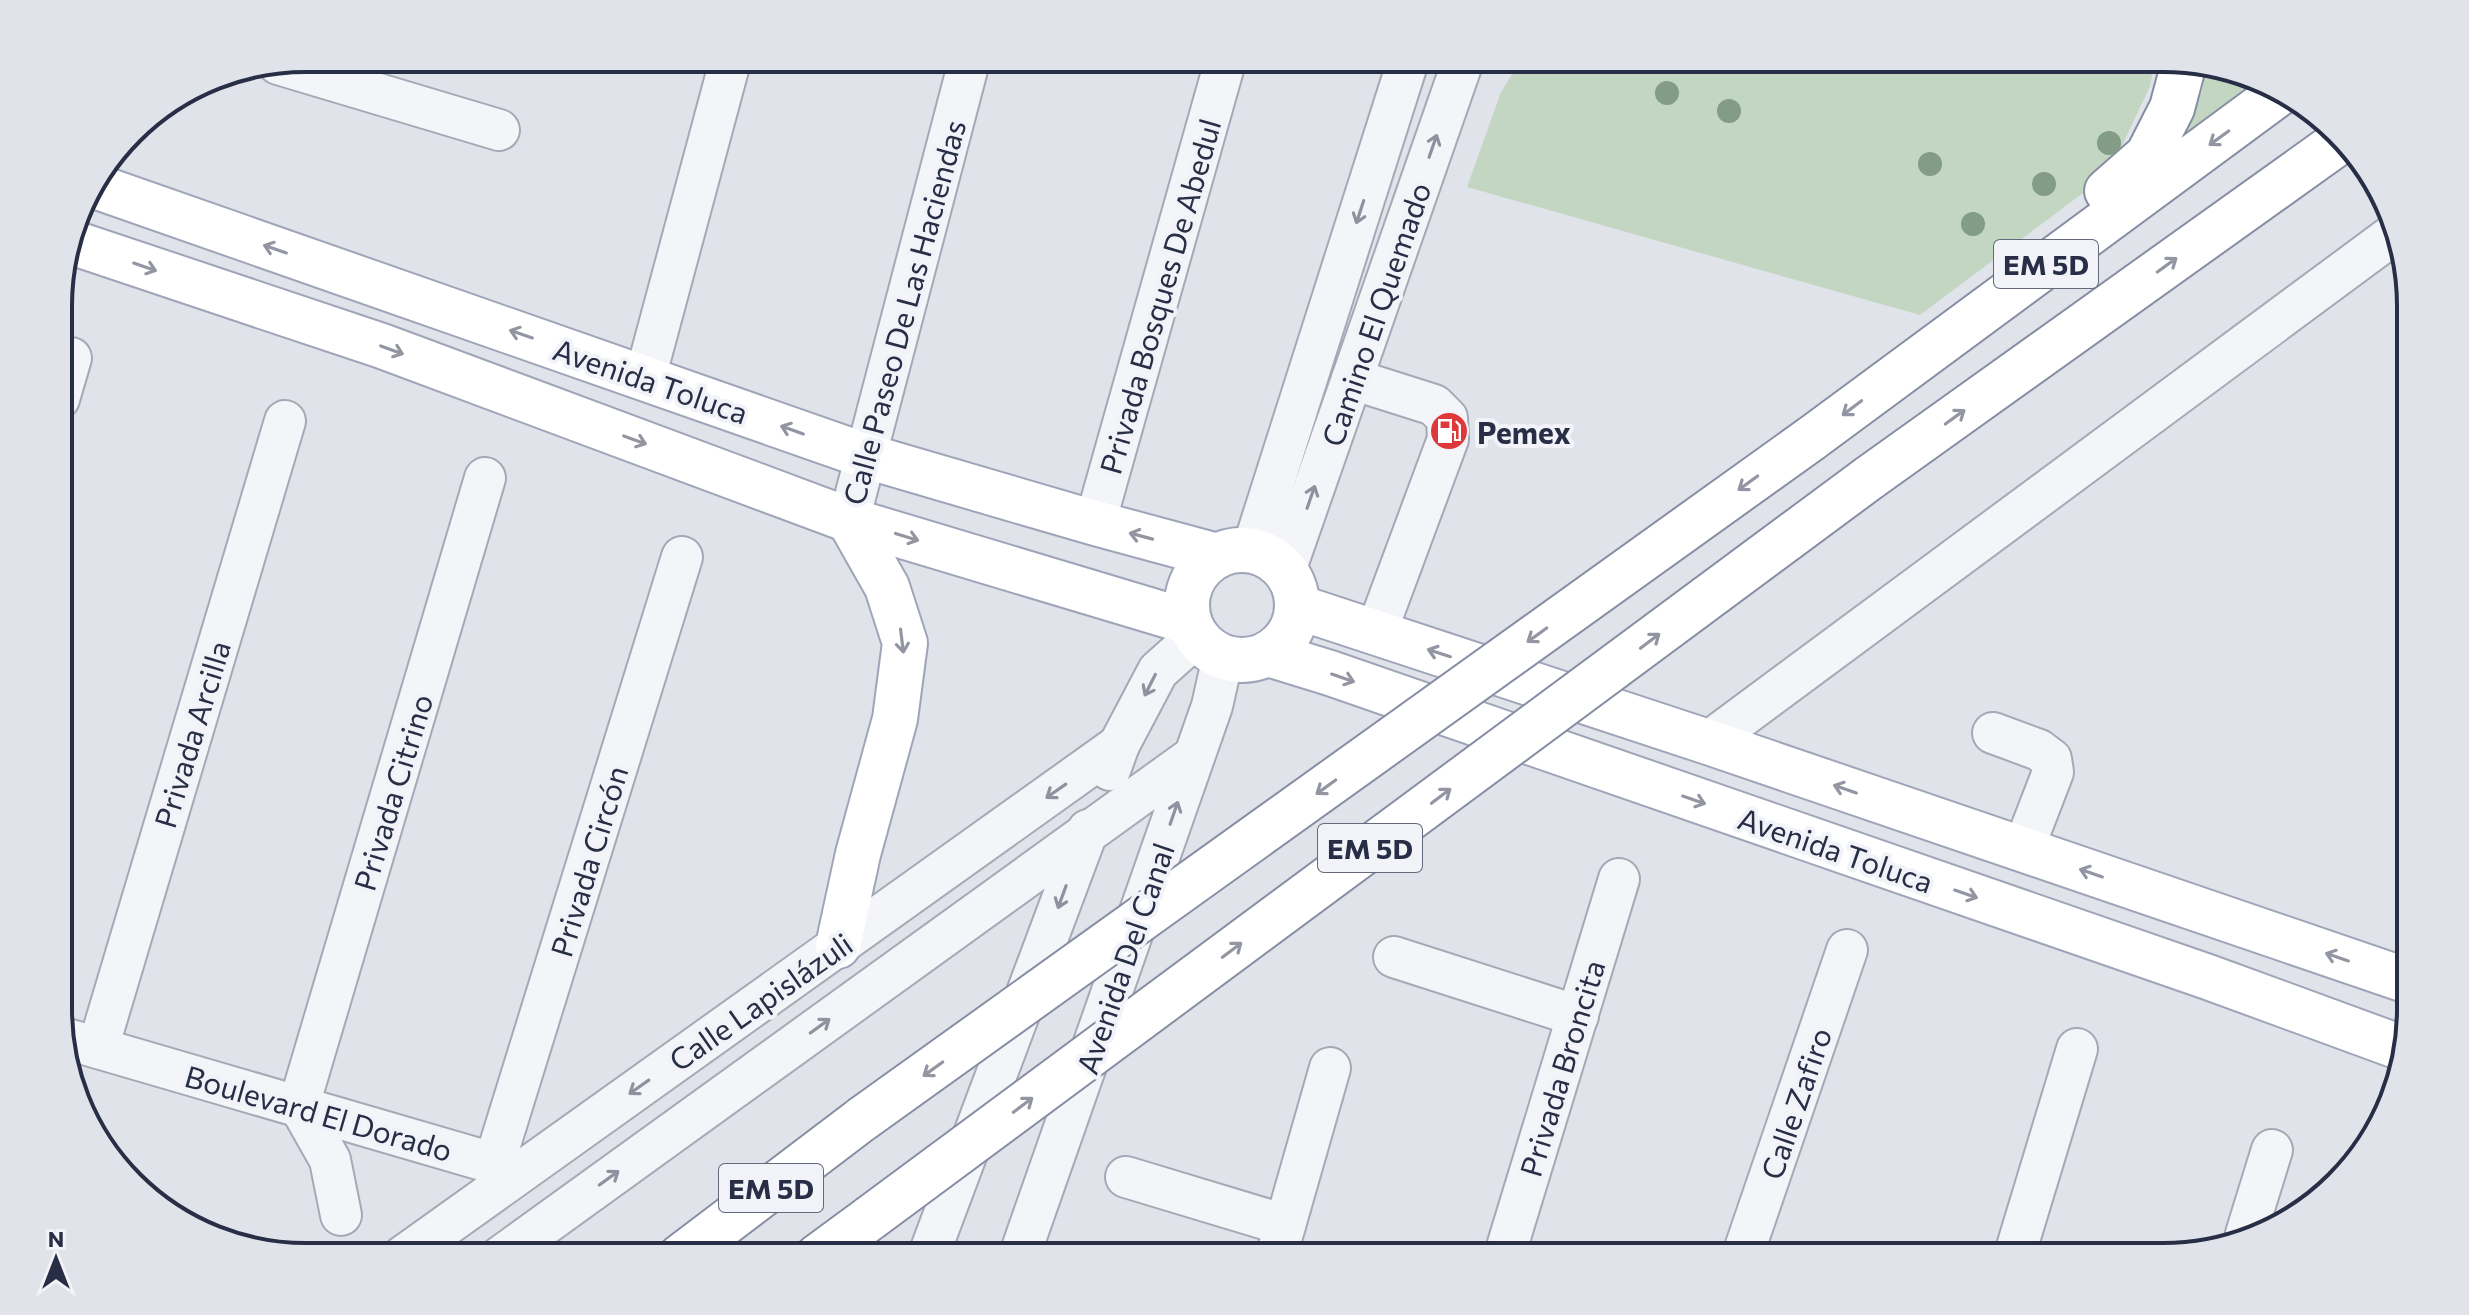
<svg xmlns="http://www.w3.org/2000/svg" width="2469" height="1315" font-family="Commissioner,sans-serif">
<rect width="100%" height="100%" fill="#e1e3eb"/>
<!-- green -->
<g fill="#c3d6c1">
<polygon points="1522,58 2156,58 2150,86 2121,148 2083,193 1920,315 1467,187 1501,92"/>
<polygon points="2207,68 2261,81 2186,136 2202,91"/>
</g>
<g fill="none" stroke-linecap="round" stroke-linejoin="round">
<!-- minor casing -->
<g stroke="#a5a9b6" stroke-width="44">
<g id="minor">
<polyline points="278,64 499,130"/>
<polyline points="645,378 731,58"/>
<polyline points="1352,379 1434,405 1447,418 1448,439 1376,633"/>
<polyline points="59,399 71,358"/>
<polyline points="849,520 970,58"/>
<polyline points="1095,523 1223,69"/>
<polyline points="1252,551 1409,58"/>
<polyline points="1285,571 1464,58"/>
<polyline points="1993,733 2039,750 2051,759 2053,772 2023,850"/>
<polyline points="1708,742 2394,234"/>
<polyline points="1110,770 1119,745 1158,671 1196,637"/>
<polyline points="1394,957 1578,1016"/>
<polyline points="60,1037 520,1171"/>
<polyline points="98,1048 285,421"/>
<polyline points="494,1164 682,557"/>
<polyline points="1126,1177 1285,1225"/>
<polyline points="341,1215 330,1160 299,1105 485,478"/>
<polyline points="2246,1234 2272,1150"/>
<polyline points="402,1257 1119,745"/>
<polyline points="500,1257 1194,756"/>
<polyline points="928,1257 1088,830"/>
<polyline points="1019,1257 1212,706 1223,657"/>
<polyline points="1276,1257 1330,1068"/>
<polyline points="1504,1257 1619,879"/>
<polyline points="1742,1257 1847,950"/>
<polyline points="2014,1257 2077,1049"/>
</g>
</g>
<!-- major casing -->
<g stroke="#9fa5b8" stroke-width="48">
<g id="major">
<polyline points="92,185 866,456 1095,523 1217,556"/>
<polyline points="71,242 382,346 849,520 1189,622"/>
<circle cx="1242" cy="605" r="55"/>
<polyline points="1298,607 1708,742 2411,982"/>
<polyline points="1268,654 1330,673 2208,977 2402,1048"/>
<polyline points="838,946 858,854 895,719 905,643 887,587 849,520"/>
</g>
</g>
<!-- highway casing -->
<g stroke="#868ea4" stroke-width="48">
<g id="highway">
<polyline points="2107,191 2148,155 2172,108 2184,63"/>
<polyline points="1812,438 2282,91"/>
<polyline points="1869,478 2339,142"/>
<polyline points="680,1257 862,1119"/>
<polyline points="817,1257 870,1218"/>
</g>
</g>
<!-- minor -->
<use href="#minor" stroke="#f4f5f9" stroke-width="40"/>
<!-- major -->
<use href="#major" stroke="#fff" stroke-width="44"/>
<!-- highway -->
<use href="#highway" stroke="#fff" stroke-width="44"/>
<!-- highway-bridge casing -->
<g stroke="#868ea4" stroke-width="48" stroke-linecap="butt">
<g id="highway-bridge">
<polyline points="862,1119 1812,438"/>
<polyline points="870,1218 1869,478"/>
</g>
</g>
<!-- highway-bridge -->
<use href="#highway-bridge" stroke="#fff" stroke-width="44"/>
</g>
<!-- trees -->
<g fill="#829c86">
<circle cx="1667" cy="93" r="12"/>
<circle cx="1729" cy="111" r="12"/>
<circle cx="2109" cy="143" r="12"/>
<circle cx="1930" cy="164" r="12"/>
<circle cx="2044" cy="184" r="12"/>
<circle cx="1973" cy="224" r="12"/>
</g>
<!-- one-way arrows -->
<defs><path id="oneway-shaft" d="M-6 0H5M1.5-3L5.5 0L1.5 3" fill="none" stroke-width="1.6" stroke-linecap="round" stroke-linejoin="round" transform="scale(2)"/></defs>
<g stroke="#9396a2">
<use href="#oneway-shaft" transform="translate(2219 138) rotate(144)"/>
<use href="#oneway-shaft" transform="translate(275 249) rotate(-161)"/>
<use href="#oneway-shaft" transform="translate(2167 265) rotate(-36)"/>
<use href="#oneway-shaft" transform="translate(145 267) rotate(19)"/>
<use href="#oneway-shaft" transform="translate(521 334) rotate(-161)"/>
<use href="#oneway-shaft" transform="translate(392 350) rotate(20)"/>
<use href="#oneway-shaft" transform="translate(1852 408) rotate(143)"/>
<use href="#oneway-shaft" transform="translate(1955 417) rotate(-36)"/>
<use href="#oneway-shaft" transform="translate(792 430) rotate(-160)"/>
<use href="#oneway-shaft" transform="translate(635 440) rotate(20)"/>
<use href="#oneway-shaft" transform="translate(1748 483) rotate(144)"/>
<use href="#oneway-shaft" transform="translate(1141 536) rotate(-165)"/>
<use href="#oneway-shaft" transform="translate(907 537) rotate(17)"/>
<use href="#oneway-shaft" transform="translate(1537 635) rotate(144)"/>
<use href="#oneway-shaft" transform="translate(902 641) rotate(83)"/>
<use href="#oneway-shaft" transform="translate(1650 641) rotate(-37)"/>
<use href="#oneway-shaft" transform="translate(1439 653) rotate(-162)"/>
<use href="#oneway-shaft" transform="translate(1343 678) rotate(19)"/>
<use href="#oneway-shaft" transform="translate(1326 787) rotate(144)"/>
<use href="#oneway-shaft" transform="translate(1845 789) rotate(-161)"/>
<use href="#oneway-shaft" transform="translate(1441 796) rotate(-37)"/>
<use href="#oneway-shaft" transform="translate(1694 800) rotate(19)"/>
<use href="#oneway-shaft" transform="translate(2091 873) rotate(-161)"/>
<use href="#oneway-shaft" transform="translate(1966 894) rotate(19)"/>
<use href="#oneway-shaft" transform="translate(1232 950) rotate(-37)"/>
<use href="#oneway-shaft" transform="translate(2337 957) rotate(-161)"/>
<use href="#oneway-shaft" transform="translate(933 1069) rotate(144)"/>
<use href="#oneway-shaft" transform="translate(1023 1105) rotate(-37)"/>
</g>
<g stroke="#8e929f">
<use href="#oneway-shaft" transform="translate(1433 146) rotate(-71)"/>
<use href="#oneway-shaft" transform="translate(1360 212) rotate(108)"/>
<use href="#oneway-shaft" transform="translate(1311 497) rotate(-71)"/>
<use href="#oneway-shaft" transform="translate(1150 685) rotate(117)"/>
<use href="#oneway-shaft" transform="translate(1056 791) rotate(145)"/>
<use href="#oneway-shaft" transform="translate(1174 813) rotate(-71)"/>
<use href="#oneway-shaft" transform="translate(1062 897) rotate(110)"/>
<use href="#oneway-shaft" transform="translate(820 1026) rotate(-36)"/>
<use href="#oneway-shaft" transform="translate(639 1087) rotate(145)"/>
<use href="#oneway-shaft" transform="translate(609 1178) rotate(-36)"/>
</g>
<!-- icons -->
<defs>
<g id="fuel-disc" transform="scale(2)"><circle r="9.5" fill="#de383b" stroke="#f1f3f8"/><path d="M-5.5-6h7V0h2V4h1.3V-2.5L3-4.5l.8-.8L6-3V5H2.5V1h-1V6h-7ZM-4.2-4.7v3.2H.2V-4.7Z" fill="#fff"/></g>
</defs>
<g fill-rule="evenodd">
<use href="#fuel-disc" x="1449" y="431"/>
</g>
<g text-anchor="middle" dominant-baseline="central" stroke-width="8" stroke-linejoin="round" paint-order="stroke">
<!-- shield labels -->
<g fill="#f1f3f8" stroke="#64697b" stroke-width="2">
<rect x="1994" y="240" width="104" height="48" rx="6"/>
<rect x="1318" y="824" width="104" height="48" rx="6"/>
<rect x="719" y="1164" width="104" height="48" rx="6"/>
</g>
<g font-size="28" font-weight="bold" fill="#272e45">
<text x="2046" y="264">EM 5D</text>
<text x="1370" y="848">EM 5D</text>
<text x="771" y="1188">EM 5D</text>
</g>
<!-- street labels -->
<g font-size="30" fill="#272e45" stroke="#f1f3f8">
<text transform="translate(1159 296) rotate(-74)">Privada Bosques De Abedul</text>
<text transform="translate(903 312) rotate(-75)">Calle Paseo De Las Haciendas</text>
<text transform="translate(1375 314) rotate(-71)">Camino El Quemado</text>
<text transform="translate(651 380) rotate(19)">Avenida Toluca</text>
<text transform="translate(191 734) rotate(-73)">Privada Arcilla</text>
<text transform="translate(392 792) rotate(-73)">Privada Citrino</text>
<text transform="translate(1836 849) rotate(19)">Avenida Toluca</text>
<text transform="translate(588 861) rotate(-73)">Privada Circón</text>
<text transform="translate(1124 958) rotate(-71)">Avenida Del Canal</text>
<text transform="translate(760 1001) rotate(-35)">Calle Lapislázuli</text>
<text transform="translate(1561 1068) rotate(-73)">Privada Broncita</text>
<text transform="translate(1795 1103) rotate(-71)">Calle Zafiro</text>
<text transform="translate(319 1112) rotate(16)">Boulevard El Dorado</text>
</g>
<!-- poi labels -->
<g font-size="30" font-weight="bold" fill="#272e45" stroke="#f1f3f8" text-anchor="start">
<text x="1477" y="431">Pemex</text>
</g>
</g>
<!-- crop -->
<path d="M0 0H2469V1315H0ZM306 72H2163A234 234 0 0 1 2397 306V1009A234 234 0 0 1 2163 1243H306A234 234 0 0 1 72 1009V306A234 234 0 0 1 306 72Z" fill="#e1e3ea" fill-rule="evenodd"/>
<path fill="none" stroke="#272e45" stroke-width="4" d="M306 72H2163A234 234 0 0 1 2397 306V1009A234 234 0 0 1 2163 1243H306A234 234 0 0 1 72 1009V306A234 234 0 0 1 306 72Z"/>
<!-- north arrow -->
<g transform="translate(56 1259)" stroke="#f1f3f8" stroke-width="6" paint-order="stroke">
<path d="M0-6L14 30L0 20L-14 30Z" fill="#272e45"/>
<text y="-12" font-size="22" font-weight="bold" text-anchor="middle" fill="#272e45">N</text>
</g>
</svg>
